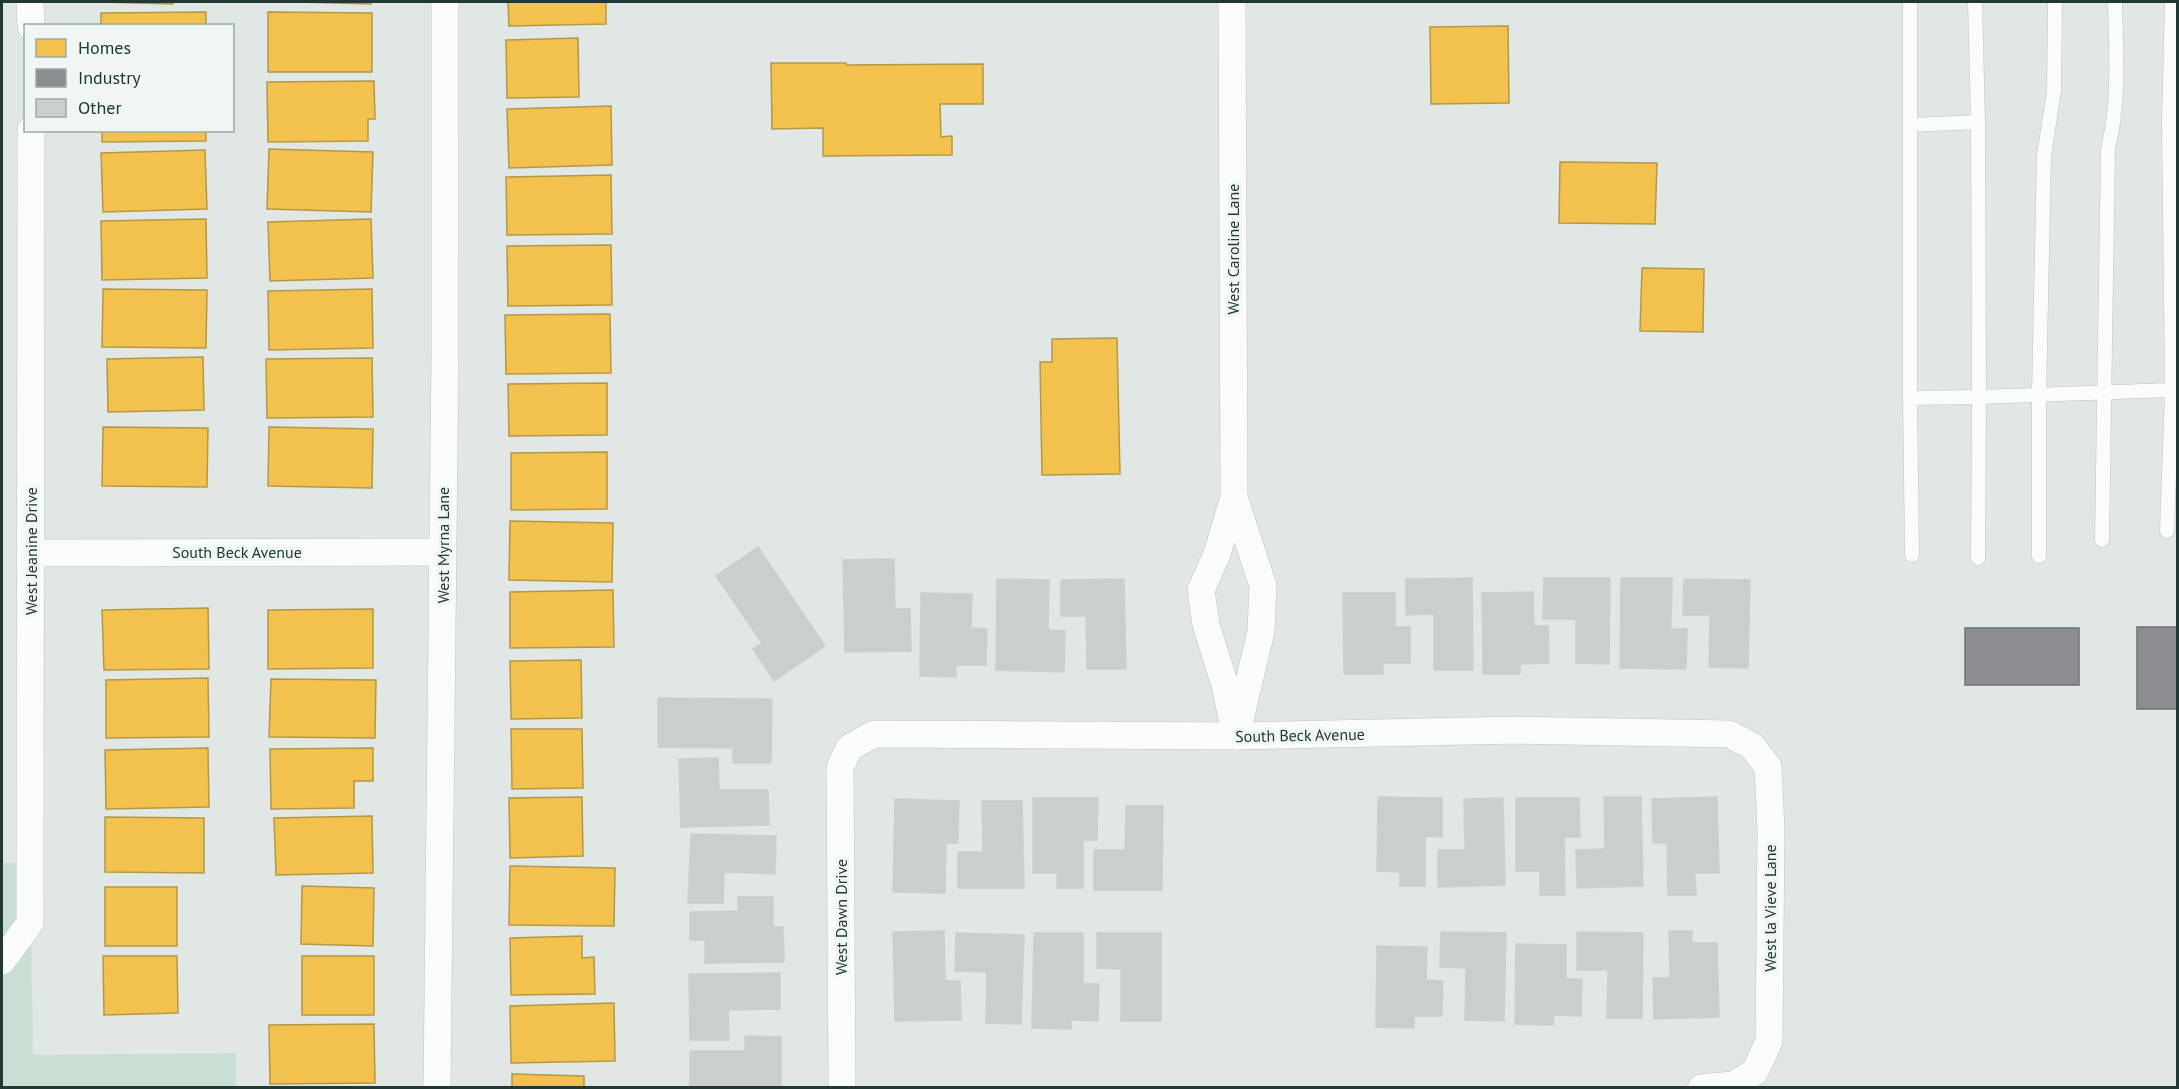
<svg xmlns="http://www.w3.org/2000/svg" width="2179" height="1089" font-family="'PT Sans',sans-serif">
<rect width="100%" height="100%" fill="#e1e7e5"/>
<!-- green -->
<polygon fill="#cadfd4" points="2,863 30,863 33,1055 236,1053 236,1087 2,1087"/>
<!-- homes -->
<g fill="#f2c14e" stroke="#b39846" stroke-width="1.5">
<polygon points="102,2 173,2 173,4"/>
<polygon points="298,2 371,2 371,4"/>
<polygon points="508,2 606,2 606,24 509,26"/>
<polygon points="206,12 206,26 101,26 101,13"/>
<polygon points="268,12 372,13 372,72 268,72"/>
<polygon points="1508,26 1509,103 1431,104 1430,27"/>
<polygon points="578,38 579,97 507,98 506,40"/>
<polygon points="771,63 846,63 847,65 983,64 983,104 940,104 941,137 952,136 952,155 823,156 823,128 772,129"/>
<polygon points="374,81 375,119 368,119 368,141 268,142 267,82"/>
<polygon points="611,106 612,165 509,168 507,109"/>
<polygon points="102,130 206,130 206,141 102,142"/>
<polygon points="269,149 373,152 371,212 267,209"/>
<polygon points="205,150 207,209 103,212 101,153"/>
<polygon points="1560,162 1657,163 1655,224 1559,223"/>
<polygon points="611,175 612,234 507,235 506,177"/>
<polygon points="206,219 207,278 102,280 101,221"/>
<polygon points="371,219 373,278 270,281 268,222"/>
<polygon points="611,245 612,305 508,306 507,246"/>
<polygon points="1642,268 1704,269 1703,332 1640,331"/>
<polygon points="103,289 207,290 206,348 102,347"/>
<polygon points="372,289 373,348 269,350 268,291"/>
<polygon points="610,314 611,373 506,374 505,315"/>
<polygon points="1117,338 1120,474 1042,475 1040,362 1052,362 1052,339"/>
<polygon points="203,357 204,410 108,412 107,359"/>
<polygon points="372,358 373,417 267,418 266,359"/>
<polygon points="607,383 607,435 509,436 508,384"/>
<polygon points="103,427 208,428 207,487 102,486"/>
<polygon points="269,427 373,429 372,488 268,486"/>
<polygon points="607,452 607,509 511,510 511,453"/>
<polygon points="510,521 613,523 612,582 509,580"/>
<polygon points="613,590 614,647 510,648 510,592"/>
<polygon points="208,608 209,669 104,670 102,610"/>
<polygon points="373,609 373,668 268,669 268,610"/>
<polygon points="581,660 582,718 511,719 510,661"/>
<polygon points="208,678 209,737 106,738 106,680"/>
<polygon points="271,679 376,680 375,738 269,737"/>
<polygon points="511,729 582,729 583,788 512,789"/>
<polygon points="208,748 209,807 106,809 105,750"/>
<polygon points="373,748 373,781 354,781 354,808 271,809 270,749"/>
<polygon points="582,797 583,856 510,858 509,798"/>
<polygon points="372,816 373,873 276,875 274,818"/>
<polygon points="105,817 204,818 204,873 105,872"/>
<polygon points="510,866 615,868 614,926 509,925"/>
<polygon points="302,886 374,888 373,946 301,944"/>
<rect x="105" y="887" width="72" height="59"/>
<polygon points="582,936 582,958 594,957 595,994 511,995 510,938"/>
<polygon points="103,956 177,956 178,1013 104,1015"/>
<rect x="302" y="956" width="72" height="59"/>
<polygon points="614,1003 615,1061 511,1063 510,1006"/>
<polygon points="374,1024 375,1083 270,1084 269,1025"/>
<polygon points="512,1074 584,1076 584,1088 512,1088"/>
</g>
<!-- industry -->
<g fill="#8d8d92" stroke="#6d7476" stroke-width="1.5">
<rect x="2137" y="627" width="41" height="82"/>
<rect x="1965" y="628" width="114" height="57"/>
</g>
<!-- building -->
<g fill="#cacfce" stroke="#cad0ce" stroke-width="1.5">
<polygon points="758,547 825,646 774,681 753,649 762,643 716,576"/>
<polygon points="894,559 895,609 910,609 911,651 845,652 843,560"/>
<polygon points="1472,578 1473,670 1434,670 1434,614 1406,615 1406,579"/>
<polygon points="1544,578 1610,578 1609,664 1576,663 1576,619 1543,619"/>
<polygon points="1621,578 1672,578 1671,629 1687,629 1686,669 1620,668"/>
<polygon points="997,579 1049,580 1048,630 1065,631 1064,672 996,670"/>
<polygon points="1124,579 1126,669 1087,669 1086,616 1061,616 1061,580"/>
<polygon points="1684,579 1750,580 1748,668 1709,667 1710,615 1683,615"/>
<polygon points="1533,592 1534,626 1548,626 1549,663 1520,664 1520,674 1483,674 1482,593"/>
<polygon points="921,593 972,594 971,628 987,629 986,665 956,665 956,677 920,676"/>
<polygon points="1343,593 1395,593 1395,627 1410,627 1410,663 1383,663 1383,674 1344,674"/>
<polygon points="658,698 772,699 771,763 733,763 733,748 658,747"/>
<polygon points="718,758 719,790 768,790 769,825 681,827 679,759"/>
<polygon points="1378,797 1442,798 1442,837 1425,836 1425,886 1400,886 1400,872 1377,871"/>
<polygon points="1604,797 1641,797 1643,886 1577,888 1576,850 1605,849"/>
<polygon points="1717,797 1719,873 1695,873 1696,895 1668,895 1667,843 1653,843 1652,799"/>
<polygon points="1033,798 1098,798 1097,840 1083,840 1083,888 1057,888 1057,873 1033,873"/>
<polygon points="1503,798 1505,885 1438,887 1438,850 1465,850 1464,799"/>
<polygon points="1516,798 1579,798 1580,837 1564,837 1565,895 1540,895 1540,871 1516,871"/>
<polygon points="895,799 959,801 958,843 946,843 945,893 893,892"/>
<polygon points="982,801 1022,801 1024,888 958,888 958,852 983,852"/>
<polygon points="1126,806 1163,806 1162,890 1094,890 1094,850 1125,850"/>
<polygon points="691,834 776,836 775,874 724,872 723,903 688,903"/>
<polygon points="738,897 773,897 773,927 783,927 784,962 705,963 705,940 690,940 690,912 738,911"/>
<polygon points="944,931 945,981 960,981 961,1020 895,1021 893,932"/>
<polygon points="1669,931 1692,931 1692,943 1717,943 1719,1017 1654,1019 1653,978 1670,978"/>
<polygon points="1441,932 1506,933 1504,1021 1465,1020 1466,968 1440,967"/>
<polygon points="1577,932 1643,933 1642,1018 1607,1018 1608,970 1577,970"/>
<polygon points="956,933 1024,935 1021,1024 986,1023 987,972 955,971"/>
<polygon points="1034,933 1083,933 1083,984 1099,984 1098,1021 1071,1020 1071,1029 1032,1028"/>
<polygon points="1097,933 1161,933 1161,1021 1121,1021 1121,969 1097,968"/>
<polygon points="1516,944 1566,945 1566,979 1582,979 1581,1016 1554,1015 1553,1025 1515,1024"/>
<polygon points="1377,946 1427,947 1426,980 1443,981 1442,1016 1414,1016 1414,1028 1376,1027"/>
<polygon points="780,973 780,1009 728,1010 729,1040 690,1040 689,974"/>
<polygon points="745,1036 781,1037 781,1088 690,1088 690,1051 745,1051"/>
</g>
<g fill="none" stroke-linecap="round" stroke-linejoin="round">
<!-- service casing -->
<g stroke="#bec3c2" stroke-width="15">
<g id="service">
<polyline points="1910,2 1910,398"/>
<polyline points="1975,2 1978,122 1979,397 2172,390 2169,122 2172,2"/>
<polyline points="1910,125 1978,122"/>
<polyline points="2167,531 2172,390"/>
<path d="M2102 540 2108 149C2120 100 2116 52 2115 2"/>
<polyline points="1912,555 1910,398 1979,397 1978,558"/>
<polyline points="2039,556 2039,395 2044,155 2054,91 2055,2"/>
</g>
</g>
<!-- minor casing -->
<g stroke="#bec3c2" stroke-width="28">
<g id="minor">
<polyline points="30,2 31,26"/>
<polyline points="1232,2 1234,497 1217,554 1201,590 1206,625 1225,685 1236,736"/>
<polyline points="1234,497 1263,586 1261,631 1238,728"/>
<polyline points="31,553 443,552"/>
<polyline points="2,961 30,923 31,130"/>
<polyline points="437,1088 445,356 445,2"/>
<polyline points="842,1088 840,768 849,748 874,734 1236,736 1517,730 1729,734 1752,746 1768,767 1771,830 1769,1041 1755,1072 1733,1085 1701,1088"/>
</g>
</g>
<!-- service -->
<use href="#service" stroke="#fafbfb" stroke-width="14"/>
<!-- minor -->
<use href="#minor" stroke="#fafbfb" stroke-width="27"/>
</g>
<g text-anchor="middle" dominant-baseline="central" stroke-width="6" stroke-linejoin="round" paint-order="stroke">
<!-- street labels -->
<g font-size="16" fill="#213835" stroke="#eff6f3">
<text transform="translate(1233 249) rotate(-90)">West Caroline Lane</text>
<text transform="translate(443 545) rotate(-90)">West Myrna Lane</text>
<text transform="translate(31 551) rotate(-90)">West Jeanine Drive</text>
<text x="237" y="552">South Beck Avenue</text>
<text transform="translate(1300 735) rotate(-1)">South Beck Avenue</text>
<text transform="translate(1770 908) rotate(-90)">West la Vieve Lane</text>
<text transform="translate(841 917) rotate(-90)">West Dawn Drive</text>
</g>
</g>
<!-- border -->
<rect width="2179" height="1089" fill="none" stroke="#213835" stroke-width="6"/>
<!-- legend -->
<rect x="24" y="24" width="210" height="108" fill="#eff6f3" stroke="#9daaa7" stroke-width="1.5"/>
<rect x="36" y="39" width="30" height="18" fill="#f2c14e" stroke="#9daaa7" stroke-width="1.5"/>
<text x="78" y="54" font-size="18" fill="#213835">Homes</text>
<rect x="36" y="69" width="30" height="18" fill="#8d8d92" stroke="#9daaa7" stroke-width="1.5"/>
<text x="78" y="84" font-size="18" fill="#213835">Industry</text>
<rect x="36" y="99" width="30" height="18" fill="#cacfce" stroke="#9daaa7" stroke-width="1.5"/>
<text x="78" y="114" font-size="18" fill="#213835">Other</text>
</svg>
